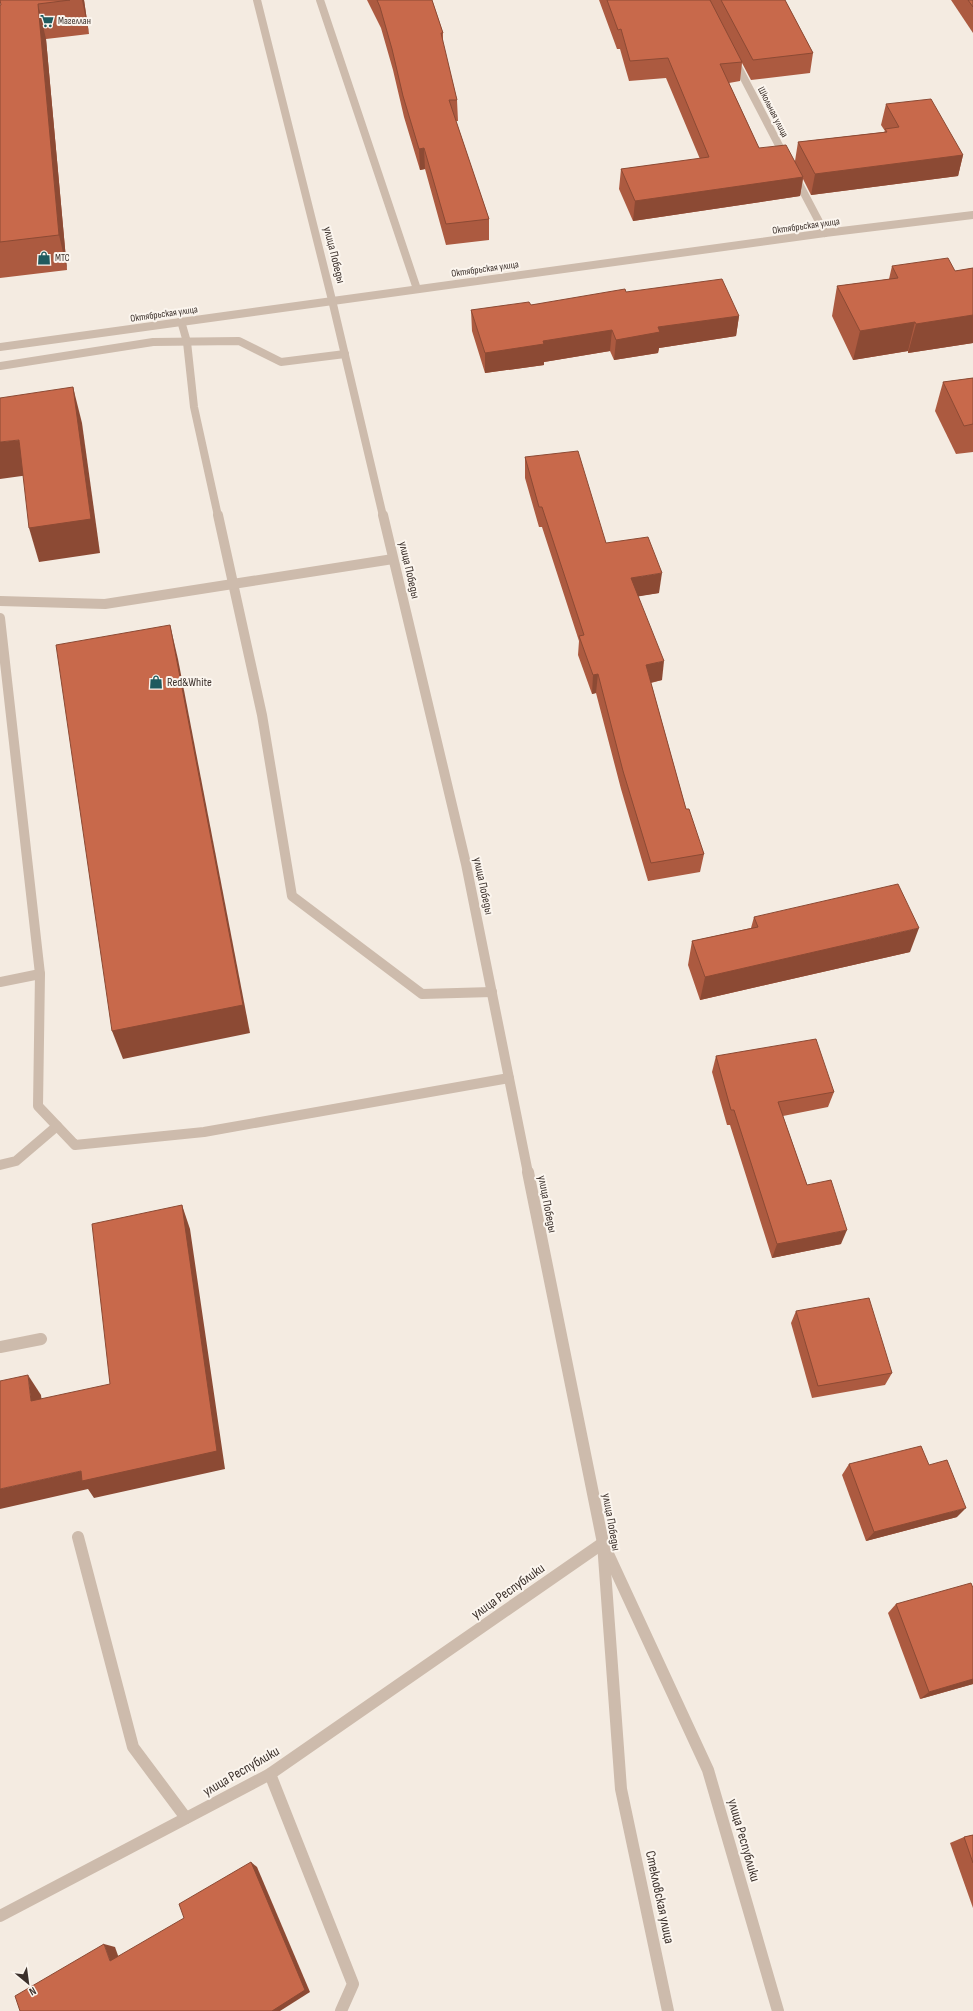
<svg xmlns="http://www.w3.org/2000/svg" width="973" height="2011" font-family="'Sofia Sans Condensed',sans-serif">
<rect width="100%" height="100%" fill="#f4ebe1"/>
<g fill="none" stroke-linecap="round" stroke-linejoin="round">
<!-- service-far2 -->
<g stroke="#cdbbac" stroke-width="8">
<polyline points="320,0 417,289"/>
<polyline points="181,321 187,342 194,407 218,516"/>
<polyline points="0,366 153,342 239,341 281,362 345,354"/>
</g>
<!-- service-far1 -->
<g stroke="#cdbbac" stroke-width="10">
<polyline points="218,515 262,715 292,896 422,994 492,992"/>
<polyline points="0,601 105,604 393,559"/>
<polyline points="0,618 40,974 38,1106 75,1145 204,1132 509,1078"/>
<polyline points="0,982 40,974"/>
<polyline points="0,1165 16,1161 57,1126"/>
</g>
<!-- service -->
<g stroke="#cdbbac" stroke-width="12">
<polyline points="0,1347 41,1339"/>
<polyline points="78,1537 133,1747 186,1818"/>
<polyline points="270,1774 353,1984 341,2011"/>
</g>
<!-- minor-far1 -->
<g stroke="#cdbbac" stroke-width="8">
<polyline points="735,61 785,157"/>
<polyline points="795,176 825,233"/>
<polyline points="0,347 825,233 973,215"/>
</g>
<!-- minor -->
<polyline stroke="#cdbbac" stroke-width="12" points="0,1916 270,1774 603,1543 708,1770 778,2011"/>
<!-- tertiary-far2 -->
<polyline stroke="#cdbbac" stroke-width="8" points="257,0 332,300 383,516"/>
<!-- tertiary-far1 -->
<polyline stroke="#cdbbac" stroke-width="10" points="383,515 466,864 528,1173"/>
<!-- tertiary -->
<polyline stroke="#cdbbac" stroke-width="12" points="528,1172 603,1543 621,1789 668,2011"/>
</g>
<!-- wall -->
<g fill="#ac5a40">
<polygon points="0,0 84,0 89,34 46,39 67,270 0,278 0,5 1,5"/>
<polygon points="367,0 432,0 443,33 443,44 457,100 458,121 456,121 489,219 489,240 446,245 425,169 420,170 404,117 393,70 381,28"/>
<polygon points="599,0 785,0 813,53 810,73 751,80 742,63 740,81 729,83 759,148 795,161 798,142 884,132 885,131 881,125 886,104 963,155 958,176 811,195 803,179 800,196 633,221 619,189 621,169 700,159 666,78 629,81 620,49 617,49"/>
<polygon points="951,0 973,0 973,33"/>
<polygon points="892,266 955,271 973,268 973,343 908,353 908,351 853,360 832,316 837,286 889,279"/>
<polygon points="626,292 739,316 736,336 659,348 658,353 614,360 610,351 544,362 544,365 485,373 472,331 471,310 531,305"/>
<polygon points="973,378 973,452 956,454 935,411 943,382"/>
<polygon points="525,457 606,543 659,593 638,596 662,680 651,683 686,809 704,854 700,872 648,881 621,789 596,693 592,694 578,655 579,641 542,527 539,527 525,478"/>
<polygon points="754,917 910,952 700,1000 688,965 692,941 751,928"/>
<polygon points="716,1056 834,1092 828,1107 783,1116 807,1185 841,1244 772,1258 730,1125 727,1125 712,1072"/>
<polygon points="796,1311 892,1373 885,1385 812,1398 791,1323"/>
<polygon points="849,1464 957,1517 866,1541 842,1475"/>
<polygon points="973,1588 973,1684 920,1699 888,1613 896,1604"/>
<polygon points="973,1835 973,1908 950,1843 964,1837"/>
</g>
<!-- shaded-wall -->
<g fill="#8c4a34">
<polygon points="82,0 84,0 89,34"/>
<polygon points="38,4 46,39 67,270 59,235"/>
<polygon points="424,148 425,169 420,170 419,149"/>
<polygon points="963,155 958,176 811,195 815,174"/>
<polygon points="803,177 800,196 633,221 635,201"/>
<polygon points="973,315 973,343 908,353 916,324"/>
<polygon points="739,316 736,336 659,348 658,353 614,360 616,340 658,327"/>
<polygon points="915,322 908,351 853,360 860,331"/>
<polygon points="612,330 610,351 544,362 544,365 485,373 485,353 543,341"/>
<polygon points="73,387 82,423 100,553 39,562 29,528"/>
<polygon points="19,440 29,475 0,479 0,442"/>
<polygon points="662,573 659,593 629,598 631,578"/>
<polygon points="170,625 178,659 250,1033 123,1059 112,1031"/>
<polygon points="664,661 662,680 644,684 646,665"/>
<polygon points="598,674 596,693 592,694 593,675"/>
<polygon points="919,928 910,952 700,1000 705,977"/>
<polygon points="182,1205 190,1229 225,1469 94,1498 88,1489 0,1509 0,1489 81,1471"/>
<polygon points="847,1230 841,1244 772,1258 777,1244"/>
<polygon points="28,1375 41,1395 44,1420 31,1401"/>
<polygon points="966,1508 957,1517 866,1541 874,1532"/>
<polygon points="973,1679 973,1684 920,1699 929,1692"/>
<polygon points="251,1862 257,1867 310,1992 280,2011 272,2011"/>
<polygon points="104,1944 115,1947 121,1964 110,1961"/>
</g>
<!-- building -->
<g fill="#c8694b" stroke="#8c4a34">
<polygon points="0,0 70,0 38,4 59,235 0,242 0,5 1,5"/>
<polygon points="377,0 432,0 443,33 441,33 457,100 449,100 489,219 446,224 424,148 419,149 403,96 392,49 380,7"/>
<polygon points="607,0 710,0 742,62 720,64 759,148 786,145 803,177 635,201 621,169 709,157 668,58 630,61 621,29 618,30"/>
<polygon points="721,0 785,0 813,53 753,60"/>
<polygon points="968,0 973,0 973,7"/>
<polygon points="931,99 963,155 815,174 798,142 887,132 885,129 899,127 886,104"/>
<polygon points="948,258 955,271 973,268 973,315 916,324 915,322 860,331 837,286 898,278 892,266"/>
<polygon points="722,279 739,316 658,327 660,332 616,340 612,330 543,341 544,344 485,353 471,310 529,302 531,305 625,289 626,292"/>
<polygon points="973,378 973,424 964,426 943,382"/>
<polygon points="73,387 91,519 29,528 19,440 0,442 0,398"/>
<polygon points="578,451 606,543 648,537 662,573 631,578 664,661 646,665 686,809 689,809 704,854 651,863 623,771 598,674 593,675 579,636 584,635 542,507 539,507 525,457"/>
<polygon points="170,625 243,1005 112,1031 56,645"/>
<polygon points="898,884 919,928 705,977 692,941 758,927 754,917"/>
<polygon points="816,1039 834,1092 778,1102 807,1185 831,1180 847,1230 777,1244 734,1110 731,1110 716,1056"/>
<polygon points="182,1205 217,1451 82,1481 81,1471 0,1489 0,1381 28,1375 31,1401 110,1384 92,1224"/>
<polygon points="869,1298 892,1373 818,1386 796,1311"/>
<polygon points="921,1446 929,1465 947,1460 966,1508 874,1532 849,1464"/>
<polygon points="971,1583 973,1588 973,1679 929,1692 896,1604"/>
<polygon points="973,1835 973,1863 964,1837"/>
<polygon points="251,1862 305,1990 272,2011 20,2011 15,1996 104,1944 110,1961 184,1918 179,1904"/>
</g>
<!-- icons -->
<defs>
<g id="supermarket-bare" transform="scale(1.08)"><path d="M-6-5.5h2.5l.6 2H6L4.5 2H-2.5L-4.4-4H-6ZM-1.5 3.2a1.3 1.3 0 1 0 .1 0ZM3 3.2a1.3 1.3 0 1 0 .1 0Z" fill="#1f5a5e" stroke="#fbf5ee" stroke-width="2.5" paint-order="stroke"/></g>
<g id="shop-bare" transform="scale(1.08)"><path d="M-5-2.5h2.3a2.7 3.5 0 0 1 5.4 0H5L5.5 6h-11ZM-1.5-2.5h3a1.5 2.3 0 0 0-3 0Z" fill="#1f5a5e" stroke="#fbf5ee" stroke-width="2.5" paint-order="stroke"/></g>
</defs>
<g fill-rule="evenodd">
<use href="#supermarket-bare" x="47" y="21"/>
<use href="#shop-bare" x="44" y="258"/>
<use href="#shop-bare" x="156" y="682"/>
</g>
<g text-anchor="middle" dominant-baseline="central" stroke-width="4" stroke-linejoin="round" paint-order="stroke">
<!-- far-poi labels -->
<g font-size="10" fill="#3b302b" stroke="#fbf5ee" text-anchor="start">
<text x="58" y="21">Магеллан</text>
<text x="55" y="258">МТС</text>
</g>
<!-- far-street labels -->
<g font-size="10" fill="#3b302b" stroke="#fbf5ee">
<text transform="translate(773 112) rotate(63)">Школьная улица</text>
<text transform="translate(806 226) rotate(-8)">Октябрьская улица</text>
<text transform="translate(485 269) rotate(-8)">Октябрьская улица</text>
<text transform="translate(164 314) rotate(-8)">Октябрьская улица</text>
</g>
<!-- street labels -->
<g font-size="12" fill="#3b302b" stroke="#fbf5ee">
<text transform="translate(334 255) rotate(76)">улица Победы</text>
<text transform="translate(409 570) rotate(77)">улица Победы</text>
<text transform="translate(483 886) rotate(78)">улица Победы</text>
<text transform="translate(547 1204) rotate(79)">улица Победы</text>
<text transform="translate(611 1522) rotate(80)">улица Победы</text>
</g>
<!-- poi labels -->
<g font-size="12" fill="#3b302b" stroke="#fbf5ee" text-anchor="start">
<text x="167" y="682">Red&amp;White</text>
</g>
<!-- near-street labels -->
<g font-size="14" fill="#3b302b" stroke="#fbf5ee">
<text transform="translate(508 1591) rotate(-35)">улица Республики</text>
<text transform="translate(241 1771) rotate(-30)">улица Республики</text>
<text transform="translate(744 1840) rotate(74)">улица Республики</text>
<text transform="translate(660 1897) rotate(78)">Стекловская улица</text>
</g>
</g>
<!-- north arrow -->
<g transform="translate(28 1983) rotate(151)" stroke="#fbf5ee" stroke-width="3" paint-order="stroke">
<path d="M0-3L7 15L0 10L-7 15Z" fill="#3b302b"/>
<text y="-6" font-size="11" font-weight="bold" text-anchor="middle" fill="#3b302b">N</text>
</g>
</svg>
